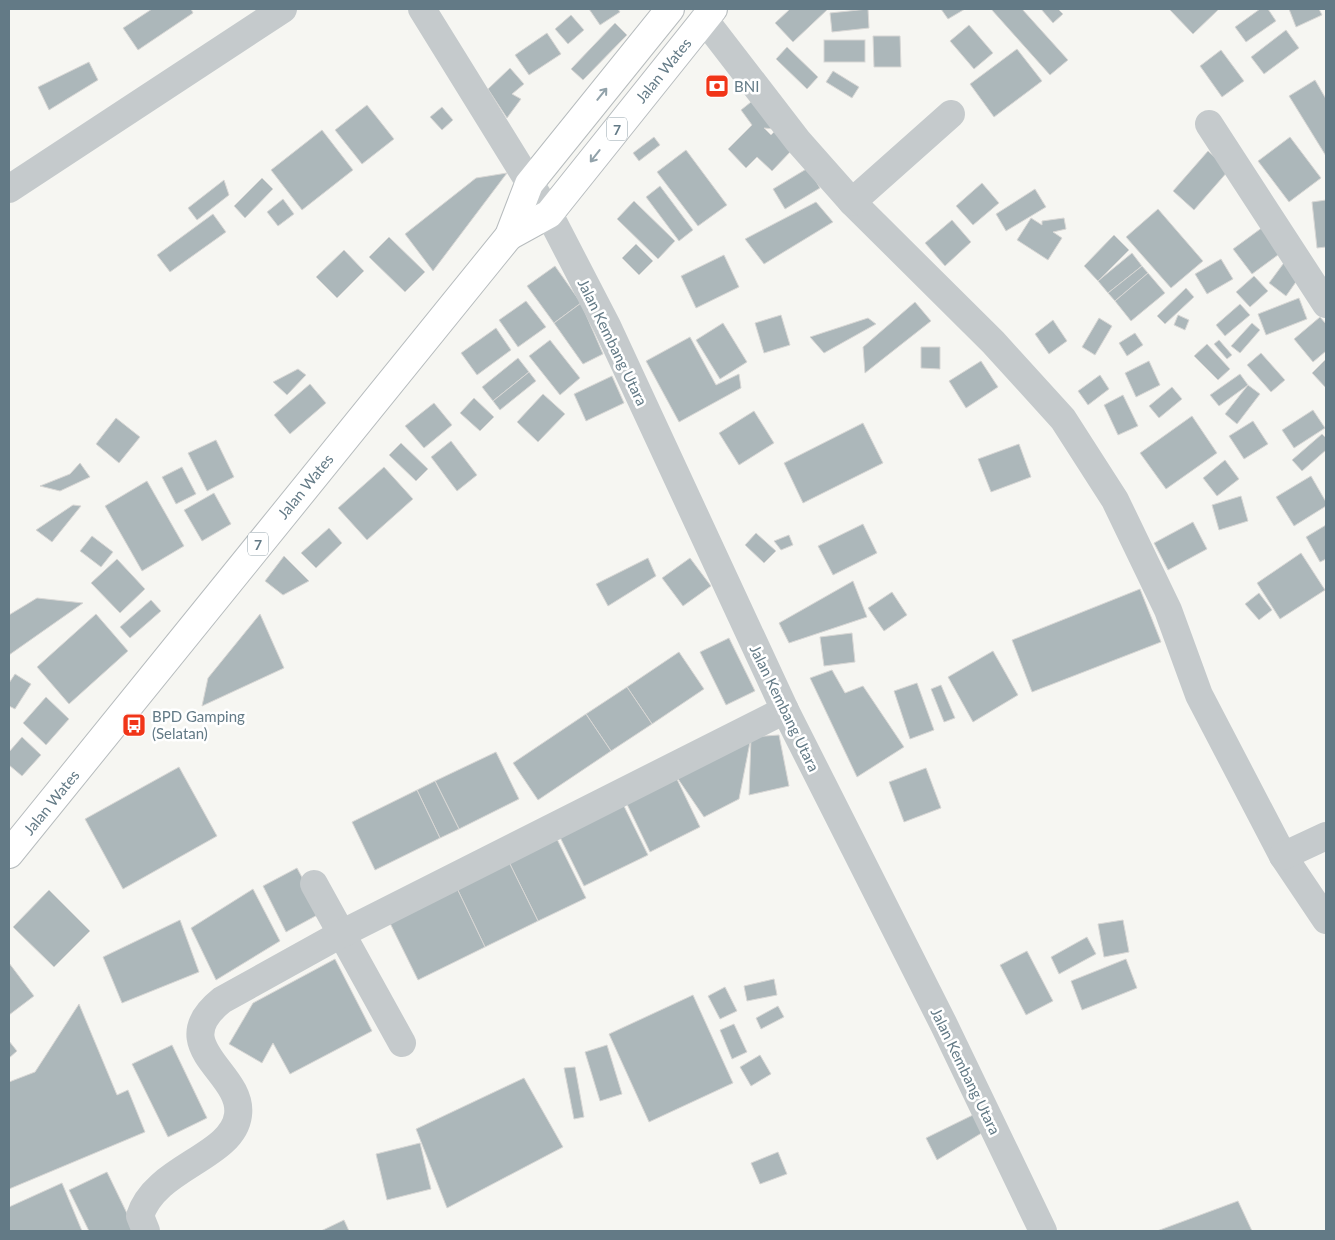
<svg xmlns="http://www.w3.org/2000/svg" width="1335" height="1240" font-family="Lato,sans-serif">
<rect width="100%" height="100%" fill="#f6f6f2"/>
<!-- building -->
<g fill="#acb7ba" stroke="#d8d7d5">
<polygon points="152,9 191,9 193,13 138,50 123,28"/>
<polygon points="589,9 618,9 620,12 600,25"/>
<polygon points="790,9 828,9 793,42 775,23"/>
<polygon points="868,9 869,28 832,32 830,13"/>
<polygon points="941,9 965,9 948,19"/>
<polygon points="991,9 1022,9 1068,60 1050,75"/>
<polygon points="1041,9 1058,9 1063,14 1053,23"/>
<polygon points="1172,9 1219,9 1193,34 1170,10"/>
<polygon points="1260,9 1268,9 1276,21 1246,42 1235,27"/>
<polygon points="1289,9 1319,9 1322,15 1296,27"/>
<polygon points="571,15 584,30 568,44 555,29"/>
<polygon points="615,23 627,35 583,80 571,69"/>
<polygon points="969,25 993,53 974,69 950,41"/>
<polygon points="1286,30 1299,48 1264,74 1251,57"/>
<polygon points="547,33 561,54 529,75 515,55"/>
<polygon points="873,36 900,36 901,67 874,67"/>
<rect x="824" y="40" width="41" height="22"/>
<polygon points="787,47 818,77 807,89 776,59"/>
<polygon points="1017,49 1042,81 994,117 970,84"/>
<polygon points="1221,50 1244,81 1222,97 1200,66"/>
<polygon points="89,62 98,80 49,110 38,87"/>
<polygon points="510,68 524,84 512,94 521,99 507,118 488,89"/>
<polygon points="833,71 859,87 852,98 826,82"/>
<polygon points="1315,80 1326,99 1326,156 1289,96"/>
<polygon points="756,98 775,129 764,128 771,135 774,132 792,150 772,171 757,157 746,168 728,149 752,125 741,110"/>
<polygon points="367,105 394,139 362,164 335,130"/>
<polygon points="442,107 453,120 442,130 430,117"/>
<polygon points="322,130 353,170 302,210 271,170"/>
<polygon points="654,137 660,145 639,161 633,153"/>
<polygon points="1290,137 1321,178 1289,202 1258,161"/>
<polygon points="686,150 727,205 698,226 657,172"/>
<polygon points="1208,151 1229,170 1194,210 1173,191"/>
<polygon points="808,168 820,188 785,209 773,189"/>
<polygon points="507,173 433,271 405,234 476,178"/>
<polygon points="262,178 273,189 245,218 234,206"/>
<polygon points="224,180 229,195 197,220 188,208"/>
<polygon points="982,183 999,203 973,225 956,206"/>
<polygon points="660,186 693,230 679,241 646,197"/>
<polygon points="1035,189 1046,207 1006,231 996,214"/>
<polygon points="283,199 294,214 278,226 267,212"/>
<polygon points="1326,200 1326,247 1317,248 1312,202"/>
<polygon points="634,201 675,241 658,259 617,219"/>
<polygon points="816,202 833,222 764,264 745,239"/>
<polygon points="1158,209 1203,261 1171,288 1126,237"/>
<polygon points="213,214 226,232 170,272 157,255"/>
<polygon points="1031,218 1042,225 1042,221 1064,218 1066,229 1053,232 1062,238 1048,260 1017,240"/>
<polygon points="952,220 971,242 945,266 925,243"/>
<polygon points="1263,227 1282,252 1252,274 1233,249"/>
<polygon points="1114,235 1129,250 1098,281 1084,266"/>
<polygon points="389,237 425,272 405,292 369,257"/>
<polygon points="636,244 653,261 639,275 622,258"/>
<polygon points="344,250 364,271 337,298 316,277"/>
<polygon points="1132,253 1142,266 1108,293 1098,281"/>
<polygon points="724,255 739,287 696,308 681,276"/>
<polygon points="1221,259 1233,279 1207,294 1195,274"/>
<polygon points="1286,260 1303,272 1286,296 1269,283"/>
<polygon points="555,266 581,303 554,323 527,286"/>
<polygon points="1142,266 1148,273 1115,301 1108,293"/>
<polygon points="1148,273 1165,293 1131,321 1115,301"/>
<polygon points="1254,276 1268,291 1250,307 1236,292"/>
<polygon points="1186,288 1194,297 1165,324 1157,316"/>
<polygon points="1299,298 1307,319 1266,335 1258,314"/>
<polygon points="526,301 546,327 518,347 499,320"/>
<polygon points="915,302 931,321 865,373 863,347"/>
<polygon points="581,303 603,354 583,364 554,323"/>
<polygon points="1240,304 1250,315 1225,336 1216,325"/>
<polygon points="781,315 790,345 764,353 755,323"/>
<polygon points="1178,315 1189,320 1185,330 1174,325"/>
<polygon points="1320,317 1326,324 1326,351 1313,362 1294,339"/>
<polygon points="868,318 876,324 824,353 810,337"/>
<polygon points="1099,318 1112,326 1095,355 1082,347"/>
<polygon points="1053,320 1067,341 1049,354 1035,334"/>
<polygon points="723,323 747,362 720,379 696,340"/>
<polygon points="1252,323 1260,330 1240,353 1231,346"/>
<polygon points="496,328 511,350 477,375 461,353"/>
<polygon points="1135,333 1143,345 1127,356 1119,343"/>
<polygon points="690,337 716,385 739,374 741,388 679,422 646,361"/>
<polygon points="550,340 580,378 560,395 529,356"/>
<polygon points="1219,340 1232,355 1227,359 1214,344"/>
<polygon points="1207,344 1230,369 1218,380 1194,356"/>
<polygon points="921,347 940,347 940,369 921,368"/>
<polygon points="1261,353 1285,380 1271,392 1247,365"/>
<polygon points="518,358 529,372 493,401 482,387"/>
<polygon points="1326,359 1326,388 1312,373"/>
<polygon points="981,361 998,387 966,408 949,381"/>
<polygon points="1149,361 1160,385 1136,397 1125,373"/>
<polygon points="298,369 306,375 287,395 273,382"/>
<polygon points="529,372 536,381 500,410 493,401"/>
<polygon points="1240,374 1248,385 1219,406 1210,395"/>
<polygon points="1100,375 1109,389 1088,405 1078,391"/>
<polygon points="612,376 624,403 586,421 574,394"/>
<polygon points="310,384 326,403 290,434 274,415"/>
<polygon points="1248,385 1260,394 1237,424 1225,414"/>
<polygon points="1172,387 1182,399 1159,418 1149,406"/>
<polygon points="543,394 565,414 538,442 517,422"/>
<polygon points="1123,395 1138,426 1118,435 1104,405"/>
<polygon points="474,398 494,417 480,431 460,413"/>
<polygon points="434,403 452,425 424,448 405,426"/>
<polygon points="1313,410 1325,428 1294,448 1282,430"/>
<polygon points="754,411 774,443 739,465 719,433"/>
<polygon points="1192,416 1217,453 1166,489 1140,453"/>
<polygon points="116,418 140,437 119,463 96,444"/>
<polygon points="1253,421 1268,444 1244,459 1229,436"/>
<polygon points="863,423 883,463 803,503 784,463"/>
<polygon points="1322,434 1326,438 1326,450 1302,471 1292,460"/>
<polygon points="216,440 234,477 207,491 188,453"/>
<polygon points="451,441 477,475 457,491 431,457"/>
<polygon points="401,443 428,469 416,481 389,455"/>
<polygon points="1019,444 1031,477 991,492 978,459"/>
<polygon points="1225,460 1239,479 1217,496 1203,478"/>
<polygon points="80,463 90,477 60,491 40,486 70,474"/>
<polygon points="182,467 196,494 176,504 162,477"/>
<polygon points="384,467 413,499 367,540 338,508"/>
<polygon points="1311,476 1326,502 1326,506 1294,526 1276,497"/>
<polygon points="147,481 184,546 142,571 105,506"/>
<polygon points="214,493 231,524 202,541 184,510"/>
<polygon points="1241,496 1248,521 1219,530 1212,505"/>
<polygon points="73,505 81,506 52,542 36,530"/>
<polygon points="1193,522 1207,549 1168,570 1154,543"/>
<polygon points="863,524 877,553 833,575 818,546"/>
<polygon points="1326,525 1326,559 1320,562 1306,537"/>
<polygon points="329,528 342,543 316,568 301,553"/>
<polygon points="756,533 776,551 764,563 745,545"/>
<polygon points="789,535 793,545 781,550 774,541"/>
<polygon points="92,536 113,552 101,567 80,551"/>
<polygon points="1301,553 1325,590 1280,619 1257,583"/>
<polygon points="284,556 309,581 283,595 265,581"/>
<polygon points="648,558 656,576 608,606 596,584"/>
<polygon points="690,558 711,586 683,606 662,578"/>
<polygon points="117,559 145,589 120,613 91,583"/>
<polygon points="853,581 867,617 789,643 779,623"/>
<polygon points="1140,589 1161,642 1032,692 1012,640"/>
<polygon points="892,592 907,615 884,631 868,608"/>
<polygon points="1259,593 1272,610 1259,620 1245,604"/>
<polygon points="37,598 83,603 9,655 9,615"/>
<polygon points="151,600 161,611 130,638 120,627"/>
<polygon points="96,614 128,651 69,704 37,667"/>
<polygon points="260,614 284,668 202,706 208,678"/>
<polygon points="852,633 855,662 824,666 820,637"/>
<polygon points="729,638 755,691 726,705 700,652"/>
<polygon points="993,651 1018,695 973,722 948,677"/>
<polygon points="679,652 704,689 652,724 627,687"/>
<polygon points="832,670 845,693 863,686 904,747 857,777 810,678"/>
<polygon points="15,674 31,684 15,709 9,706 9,683"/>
<polygon points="917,683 934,730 910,739 894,691"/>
<polygon points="941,685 955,718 944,722 931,689"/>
<polygon points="627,687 652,724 611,751 586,714"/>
<polygon points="46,697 69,719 46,745 23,723"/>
<polygon points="586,714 611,751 538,800 513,763"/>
<polygon points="779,735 789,786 749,795 751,737"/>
<polygon points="22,737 41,755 22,776 9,765 9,752"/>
<polygon points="751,737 739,799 704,817 674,773"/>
<polygon points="496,752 519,799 459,829 435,781"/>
<polygon points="179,767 217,836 123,889 85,819"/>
<polygon points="926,768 941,808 904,822 889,782"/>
<polygon points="674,773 700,827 650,852 624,798"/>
<polygon points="435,781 459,829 440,838 417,790"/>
<polygon points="417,790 440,838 375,870 352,822"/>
<polygon points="621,800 648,855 584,886 557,831"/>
<polygon points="554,833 586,898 538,921 506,856"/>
<polygon points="506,856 538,921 485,947 454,882"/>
<polygon points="297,868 321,913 286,932 263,886"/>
<polygon points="454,882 485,947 418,980 386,915"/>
<polygon points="253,889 280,941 216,980 191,928"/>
<polygon points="49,890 90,931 54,967 13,927"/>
<polygon points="180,920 199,972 122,1003 103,957"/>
<polygon points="1123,920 1129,952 1104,957 1098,924"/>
<polygon points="1087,937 1096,954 1059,974 1051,957"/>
<polygon points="1027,951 1053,1001 1026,1015 1000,965"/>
<polygon points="335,959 372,1031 290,1074 273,1043 262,1063 229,1044 253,1003"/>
<polygon points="1126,959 1137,988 1082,1010 1071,981"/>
<polygon points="9,963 34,996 9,1015"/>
<polygon points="774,979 777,995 747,1001 744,986"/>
<polygon points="725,987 737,1011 720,1019 708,996"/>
<polygon points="693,995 733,1083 649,1122 609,1034"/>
<polygon points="79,1004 117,1095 128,1090 145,1132 9,1189 9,1082 35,1072"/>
<polygon points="778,1006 784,1017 761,1029 756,1018"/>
<polygon points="734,1024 747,1052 732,1059 720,1030"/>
<polygon points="9,1041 17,1051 9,1058"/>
<polygon points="172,1045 207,1118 168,1137 132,1064"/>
<polygon points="607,1045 622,1094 600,1101 585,1052"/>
<polygon points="760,1055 771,1074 751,1086 740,1067"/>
<polygon points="575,1067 584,1117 574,1119 564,1068"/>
<polygon points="524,1078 563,1147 447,1208 416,1129"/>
<polygon points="977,1113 985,1131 937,1160 926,1138"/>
<polygon points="420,1143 431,1189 387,1200 376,1154"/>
<polygon points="778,1152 787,1174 760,1184 751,1163"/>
<polygon points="107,1172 135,1230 132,1231 89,1231 69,1190"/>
<polygon points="62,1183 82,1231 9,1231 9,1207"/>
<polygon points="1238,1201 1252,1231 1157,1231"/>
<polygon points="344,1220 349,1231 321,1231"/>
</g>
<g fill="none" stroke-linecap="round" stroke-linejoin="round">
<!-- trunk casing -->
<g stroke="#b7bcbe" stroke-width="30">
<g id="trunk">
<polyline points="509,236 549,214 713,9"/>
<polyline points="9,854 509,236 529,184 670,9"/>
</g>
</g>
<!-- minor -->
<g stroke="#c5cacc" stroke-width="28">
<polyline points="704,19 798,141 852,202 993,342 1063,419 1115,500 1168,610 1199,695 1283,856 1326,920"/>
<polyline points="1209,124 1326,304"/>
<polyline points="9,189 283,9"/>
<polyline points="852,202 951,114"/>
<polyline points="1283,856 1326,836"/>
<polyline points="314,884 402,1043"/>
<path d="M146 1231 140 1216C155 1167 233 1157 238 1115 244 1072 163 1047 222 1000L341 934 785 710"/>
</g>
<!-- tertiary -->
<polyline stroke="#c5cacc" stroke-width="28" points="422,9 549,214 607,326 785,710 944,1025 1043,1231"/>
<!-- trunk -->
<use href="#trunk" stroke="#fff" stroke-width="28"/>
</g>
<!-- one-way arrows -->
<defs><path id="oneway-shaft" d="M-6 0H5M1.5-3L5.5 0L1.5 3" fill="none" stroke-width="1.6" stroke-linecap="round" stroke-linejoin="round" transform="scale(1.25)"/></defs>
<g stroke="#92a2aa">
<use href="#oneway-shaft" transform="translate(602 94) rotate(-51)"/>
<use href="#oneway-shaft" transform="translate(595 156) rotate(128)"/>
</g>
<!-- icons -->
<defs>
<g id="bank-square" transform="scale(1.25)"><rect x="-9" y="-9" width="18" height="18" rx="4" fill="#f13518" stroke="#fff"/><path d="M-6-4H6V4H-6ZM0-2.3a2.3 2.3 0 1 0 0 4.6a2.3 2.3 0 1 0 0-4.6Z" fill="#fff"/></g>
<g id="bus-square" transform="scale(1.25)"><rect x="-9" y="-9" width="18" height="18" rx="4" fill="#f13518" stroke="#fff"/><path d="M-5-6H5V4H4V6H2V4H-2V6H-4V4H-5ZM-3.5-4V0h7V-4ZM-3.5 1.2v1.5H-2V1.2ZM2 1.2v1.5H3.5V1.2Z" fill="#fff"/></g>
</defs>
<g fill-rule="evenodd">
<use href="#bank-square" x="717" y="86"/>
<use href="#bus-square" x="134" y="725"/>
</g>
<g text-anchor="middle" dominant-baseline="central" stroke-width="5" stroke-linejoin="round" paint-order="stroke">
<!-- shield labels -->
<g fill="#fff" stroke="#92a2aa" stroke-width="1">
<rect x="607" y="117.5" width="20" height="23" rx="4"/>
<rect x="248" y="532.5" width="20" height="23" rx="4"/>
</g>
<g font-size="14" font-weight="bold" fill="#637a86">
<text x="617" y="129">7</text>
<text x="258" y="544">7</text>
</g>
<!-- street labels -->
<g font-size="15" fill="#637a86" stroke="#fff">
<text transform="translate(663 70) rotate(-51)">Jalan Wates</text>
<text transform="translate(613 342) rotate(64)">Jalan Kembang Utara</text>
<text transform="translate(305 486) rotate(-51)">Jalan Wates</text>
<text transform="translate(785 708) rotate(64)">Jalan Kembang Utara</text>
<text transform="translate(51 802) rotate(-51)">Jalan Wates</text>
<text transform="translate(966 1071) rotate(64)">Jalan Kembang Utara</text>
</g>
<!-- poi labels -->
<g font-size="15" fill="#637a86" stroke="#fff" text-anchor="start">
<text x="734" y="86">BNI</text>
<text x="152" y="716">BPD Gamping<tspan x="152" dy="17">(Selatan)</tspan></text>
</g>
</g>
<!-- border -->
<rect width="1335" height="1240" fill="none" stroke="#637a86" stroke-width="20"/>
</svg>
